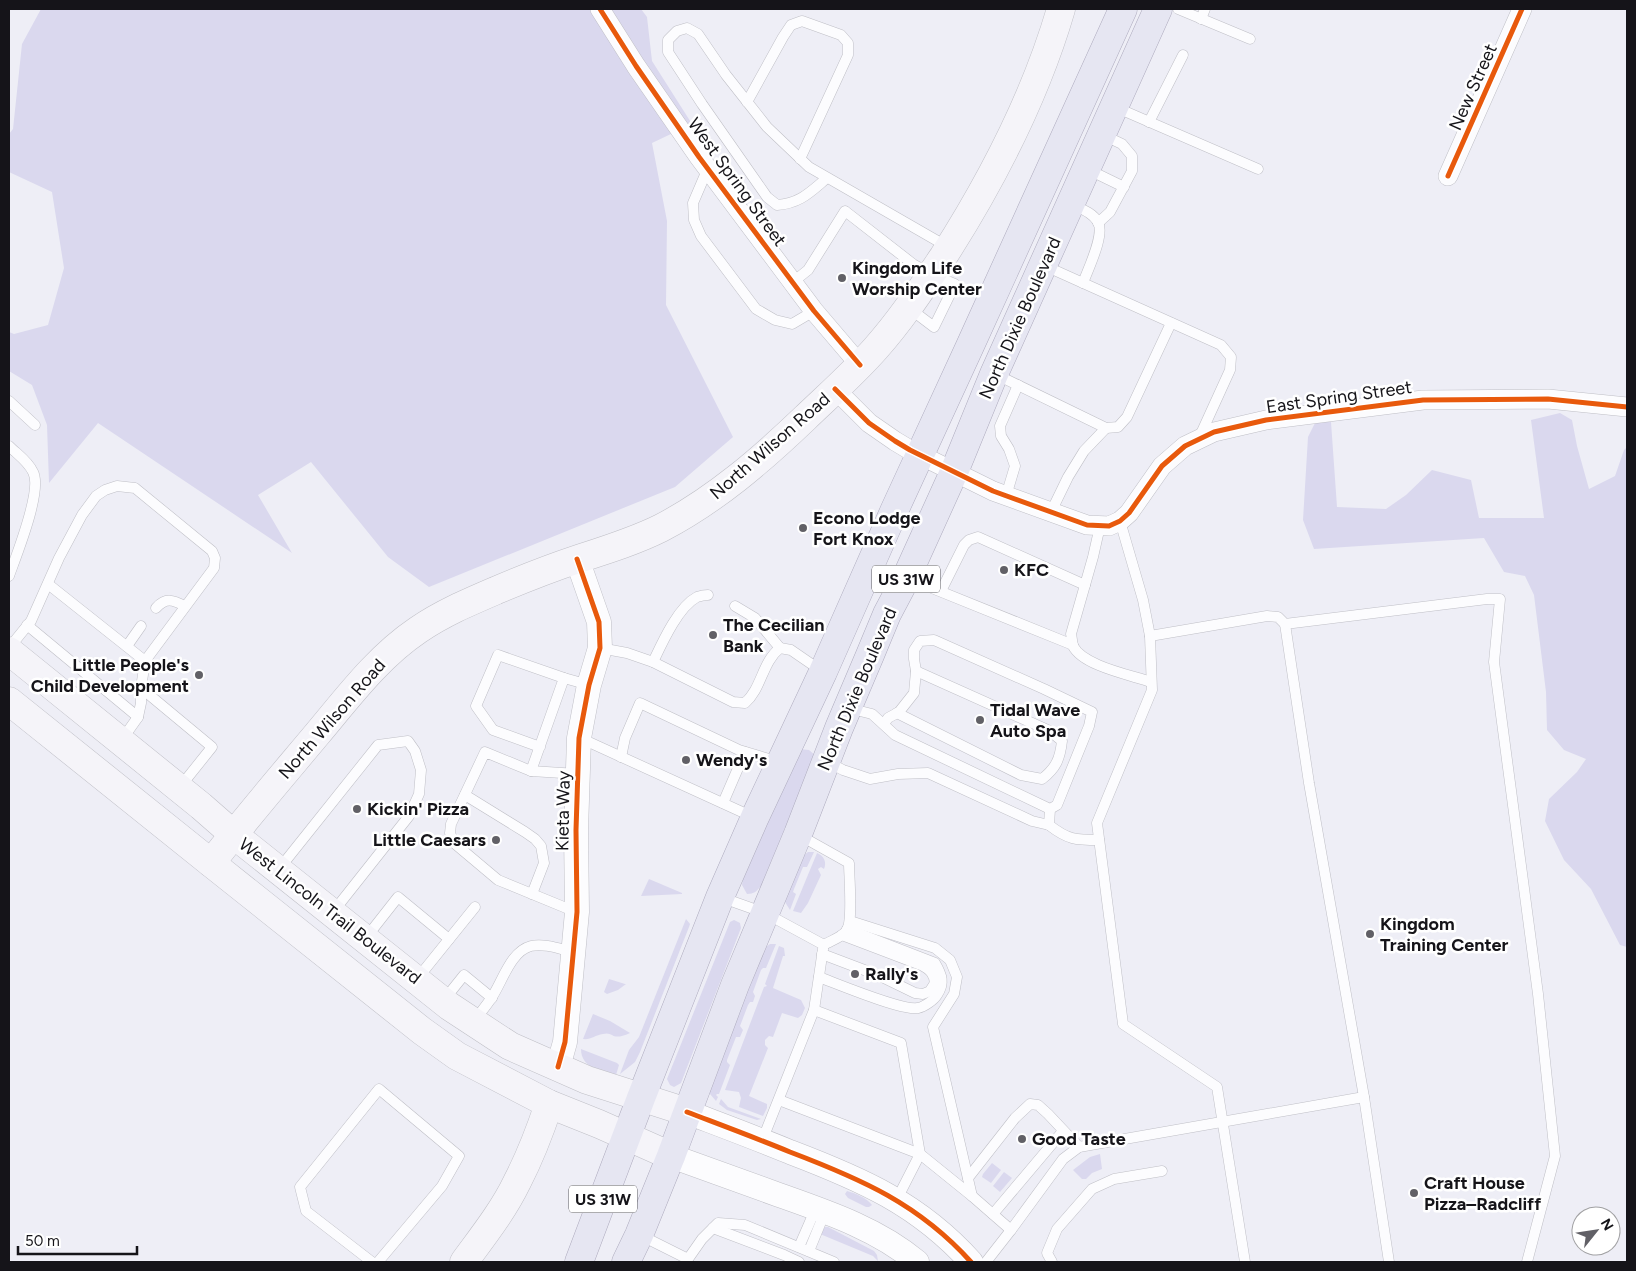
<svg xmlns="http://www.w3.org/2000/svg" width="1636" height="1271" font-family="Figtree,sans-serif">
<rect width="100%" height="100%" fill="#eeeef6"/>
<!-- green -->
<g fill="#dad8ee">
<polygon points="41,9 641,9 647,17 652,61 692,124 652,143 667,221 666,305 733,437 675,487 429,587 388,557 311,462 258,495 292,553 98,423 49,483 47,425 32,385 9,371 9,332 14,334 48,325 64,268 52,192 9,172 9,134 13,129 22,44"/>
<polygon points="1560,413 1572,420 1577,446 1589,489 1615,476 1624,450 1627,447 1627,947 1620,945 1591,889 1564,860 1545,821 1549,799 1577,772 1586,759 1564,750 1547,730 1546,692 1534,595 1525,576 1504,572 1484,538 1314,549 1303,520 1308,437 1316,421 1331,422 1337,507 1386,509 1406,495 1432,470 1471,480 1479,518 1544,518 1531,420"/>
<path d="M799 749 809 750 816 756 761 886C757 891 754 894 747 894L742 885 743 879Z"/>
<polygon points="808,852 814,852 807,867 803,867 794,889 793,892 796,894 790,910 785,902 785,897 803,856"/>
<path d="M817 853C824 856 827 862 824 869L821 867 818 869 821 875 808 903 801 913 793 911Z"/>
<polygon points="649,879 682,893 682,894 641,896"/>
<polygon points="686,919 690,924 689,927 640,1052 635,1062 620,1074 629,1050 639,1037"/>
<polygon points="734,920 740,923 741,928 681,1083 674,1087 670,1085 667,1079 730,922"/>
<polygon points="770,944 776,944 766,968 763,968 761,970 753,992 755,996 753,1002 750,1002 748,1005 740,1026 743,1030 740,1037 736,1037 727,1060 727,1062 730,1065 719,1094 717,1094 716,1095 718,1097 716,1101 710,1094 709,1089 763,949"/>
<polygon points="779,946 784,948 785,956 783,956 773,988 801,1000 805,1008 802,1015 798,1018 782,1013 773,1037 769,1036 765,1040 765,1045 768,1048 749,1096 767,1104 767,1108 763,1116 739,1107 741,1098 739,1092 725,1090 764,987 767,986 765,984"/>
<polygon points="609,979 625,984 626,984 618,990 607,994 604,992"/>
<path d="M593 1014 610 1021 630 1033C611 1042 614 1031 603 1034 595 1035 591 1040 583 1039Z"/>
<path d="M581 1049 617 1063 619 1065 616 1075C601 1071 581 1068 581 1049Z"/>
<polygon points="721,1099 728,1107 761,1119 757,1120 727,1110 719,1104"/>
<polygon points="1100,1154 1102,1169 1092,1173 1086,1179 1082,1179 1073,1170 1090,1157"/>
<polygon points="992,1163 1001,1170 991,1183 982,1177 983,1174"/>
<polygon points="1004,1172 1012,1178 1000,1192 993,1186"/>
<path d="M847 1191C855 1193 867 1198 872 1205L869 1207H866L848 1198 845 1194Z"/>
<polygon points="825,1227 828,1227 874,1251 877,1255 878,1261 873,1256 820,1234 822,1230"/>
</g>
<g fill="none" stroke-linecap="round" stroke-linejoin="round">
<!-- service casing -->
<g stroke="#bfbfc6" stroke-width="11">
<g id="service">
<polyline points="1178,9 1250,39"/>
<polyline points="1201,19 1205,9"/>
<polyline points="747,102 783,37 791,25 802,21 841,35 848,43 848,55 800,159"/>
<polyline points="1115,107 1258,169"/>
<polyline points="1149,122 1183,55"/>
<polyline points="708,168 693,203 694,220 701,236 756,309 775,320 792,324 814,311"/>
<polyline points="1087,169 1124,187"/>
<path d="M827 178C810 192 801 203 777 205L767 197 702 104 668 52V40L677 31 687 28 698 34 726 75 767 127 809 167 948 247"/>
<path d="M1071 204C1081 209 1092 212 1098 222 1105 235 1088 269 1083 283"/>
<polyline points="1098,223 1110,212 1132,171 1132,156 1122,144 1103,135"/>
<polyline points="1043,265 1221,345 1231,357 1230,370 1199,438"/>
<polyline points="793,282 808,270 845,211 913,264 931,274 955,284 934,327 909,308"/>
<polyline points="995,374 1106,428 1118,427 1127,417 1171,323"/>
<polyline points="9,401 35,425"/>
<path d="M9 446C17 454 28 461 33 472 43 490 16 556 9 576"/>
<polyline points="1006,496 1015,466 1009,449 1001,436 1000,426 1018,385"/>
<polyline points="1051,512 1068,477 1084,451 1106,428"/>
<polyline points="1120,521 1143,600 1150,636 1152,690 1097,823 1123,1024 1217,1087 1245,1262"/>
<path d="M1100 526 1093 557 1071 634C1072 637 1072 643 1073 646 1083 666 1131 675 1151 682"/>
<polyline points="907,578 1073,645"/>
<polyline points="48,584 145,661"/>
<polyline points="941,591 964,545 969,540 978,537 1085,585"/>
<polyline points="735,606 755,618 780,648"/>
<path d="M156 608C166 597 173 600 185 606"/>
<polyline points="1285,624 1309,783 1364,1097 1389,1262"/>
<polyline points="27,625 138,717"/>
<polyline points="1150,636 1267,616 1278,617 1285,624 1487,599 1500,599 1494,662 1538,994 1555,1156 1527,1262"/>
<polyline points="127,646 141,626"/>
<polyline points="9,648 31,621 59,558 82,515 96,496 105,490 117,486 135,488 212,551 215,558 214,568 145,661 141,688 141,703 138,717 121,741"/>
<path d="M600 648 627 653 653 662 733 702 745 703C762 688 762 662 780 648L791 650 823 672"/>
<path d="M653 662C662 643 678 607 697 597 700 596 705 595 708 595"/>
<polyline points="564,678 589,685"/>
<polyline points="141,688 212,747 180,787"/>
<polyline points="848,708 872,714 895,735 1050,809 1057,805 1089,726 1092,712 1044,689 934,640 920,641 914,650 914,659 916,671 914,693 899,712 888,718 884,724"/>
<path d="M897 713 1021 775 1042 779C1056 768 1060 759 1062 741L1050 731 916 671"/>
<polyline points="580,738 753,817"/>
<polyline points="621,757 625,738 640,703 739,750 779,762"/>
<polyline points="828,762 843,770 870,779 898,774 928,773 1032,821 1049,825"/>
<polyline points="531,771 564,678 498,655 476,706 493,730 540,747"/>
<polyline points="465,795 525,832 535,839 541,846 544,863 532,894"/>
<polyline points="723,803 745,752"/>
<path d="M1050 809 1049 825C1068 840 1076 840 1099 840"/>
<polyline points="279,869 378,745 408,741 415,751 421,770 419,794 409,816 333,912"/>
<path d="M720 897 765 913 824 945C830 941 843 937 847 930 853 920 849 876 849 863L799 835"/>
<polyline points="576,912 498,880 454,843 450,833 451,824 485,752 531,771 578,774"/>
<polyline points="850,921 935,948 950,960 957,977 954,994 933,1027 972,1196"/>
<polyline points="365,939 398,897 449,939"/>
<path d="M822 954 880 976 915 993 923 994 930 991 935 983C934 973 930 970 921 965L842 935"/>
<path d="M819 977C838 984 902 1011 918 1008 924 1007 934 1000 937 995 945 983 942 975 935 963L847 929"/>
<polyline points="417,979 475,907"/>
<polyline points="444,1000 464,975 492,998"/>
<polyline points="814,1010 901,1043 920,1154 897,1199"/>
<path d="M474 1021C480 1013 487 1005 492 997 503 980 511 951 531 946 544 943 560 949 573 952"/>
<polyline points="779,1100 920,1154 972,1196 1011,1230 986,1262"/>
<polyline points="762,1141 814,1010 823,949"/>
<polyline points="968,1178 1015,1118 1030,1104 1038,1105 1048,1114 1079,1147"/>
<polyline points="993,1214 1063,1131"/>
<polyline points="713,1228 784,1255 799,1262"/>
<polyline points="1011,1230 1063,1159 1079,1147 1364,1097"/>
<polyline points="640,1235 688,1259 702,1239 718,1223 745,1225 834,1262"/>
<polyline points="799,1247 816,1208"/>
<polyline points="809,1251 825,1212"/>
<polyline points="372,1262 306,1211 300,1187 379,1089 459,1156 442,1186 378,1262"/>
<polyline points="1052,1262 1047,1253 1057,1229 1092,1189 1114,1179 1162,1171"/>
</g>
</g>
<!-- minor casing -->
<g stroke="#bfbfc6" stroke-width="20">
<g id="minor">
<polyline points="600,9 636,66 699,157 814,311 860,365"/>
<polyline points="1448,176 1522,9"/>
<polyline points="835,389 869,423 895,441 910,450 993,491 1087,525 1109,526 1120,521 1129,513 1162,466 1185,446 1214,432 1266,420 1423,400 1548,399 1627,407"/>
</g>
</g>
<!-- tertiary casing -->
<g stroke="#bfbfc6" stroke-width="25">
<g id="tertiary">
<polyline points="558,1067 565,1042 577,912 576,830 579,738 589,685 600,648 599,622 577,559"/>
<path d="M687 1112C721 1125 756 1138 790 1152 861 1179 919 1204 971 1262"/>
<path d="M671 1156C707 1169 743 1182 779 1195 827 1212 878 1229 917 1262"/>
</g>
</g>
<!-- secondary casing -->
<g stroke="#bfbfc6" stroke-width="29">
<g id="secondary">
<polyline points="9,651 201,806 233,834 449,1006 510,1046 587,1080 687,1112"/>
<polyline points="9,701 211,863 422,1031 457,1056 549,1104 599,1124 671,1156"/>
<path d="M211 863C245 819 282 776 318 733 349 696 378 657 418 630 443 613 469 602 497 590 523 579 551 568 578 559 606 550 635 541 661 528 715 500 761 460 805 418 829 395 854 373 876 348 901 320 922 288 943 257 993 179 1035 98 1061 9"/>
<path d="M464 1262C483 1236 503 1211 517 1182 530 1157 540 1131 549 1104"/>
</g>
</g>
<!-- trunk casing -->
<g stroke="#aeabbe" stroke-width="29">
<g id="trunk">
<polyline points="579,1262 641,1098 720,897 755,817 823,672 895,509 970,346 1123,9"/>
<polyline points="626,1262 639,1235 671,1156 735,985 798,834 839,728 870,655 887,614 906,578 954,472 994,374 1158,9"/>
</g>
</g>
<!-- service -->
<use href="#service" stroke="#fcfcfe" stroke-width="10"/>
<!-- minor -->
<use href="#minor" stroke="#fcfcfe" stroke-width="19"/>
<!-- tertiary -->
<use href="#tertiary" stroke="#fcfcfe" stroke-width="24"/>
<!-- secondary -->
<use href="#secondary" stroke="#f5f4f9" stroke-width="28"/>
<!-- trunk -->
<use href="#trunk" stroke="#e6e6f2" stroke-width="28"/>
<!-- cycleway casing -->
<g stroke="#fff" stroke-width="8">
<g id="cycleway">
<polyline points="600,9 636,66 699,157 814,311 860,365"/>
<polyline points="1448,176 1522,9"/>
<polyline points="835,389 869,423 895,441 910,450 993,491 1087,525 1109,526 1120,521 1129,513 1162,466 1185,446 1214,432 1266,420 1423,400 1548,399 1627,407"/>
<polyline points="558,1067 565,1042 577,912 576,830 579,738 589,685 600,648 599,622 577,559"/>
<path d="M687 1112C721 1125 756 1138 790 1152 861 1179 919 1204 971 1262"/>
</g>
</g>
<!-- cycleway -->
<use href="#cycleway" stroke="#e8590c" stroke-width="5"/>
</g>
<!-- markers -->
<g fill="#616066" stroke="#fff" stroke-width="2">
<circle cx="842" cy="278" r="5"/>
<circle cx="803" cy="528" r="5"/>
<circle cx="1004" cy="570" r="5"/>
<circle cx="713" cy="635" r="5"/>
<circle cx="199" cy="675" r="5"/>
<circle cx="980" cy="720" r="5"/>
<circle cx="686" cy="760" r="5"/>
<circle cx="357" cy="809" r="5"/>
<circle cx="496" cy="840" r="5"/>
<circle cx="1370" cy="934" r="5"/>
<circle cx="855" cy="974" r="5"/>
<circle cx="1022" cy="1139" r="5"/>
<circle cx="1414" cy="1193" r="5"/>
</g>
<g text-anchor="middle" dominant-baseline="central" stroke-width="5" stroke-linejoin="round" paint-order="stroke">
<!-- shield labels -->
<g fill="#fff" stroke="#5b5a5e" stroke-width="1">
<rect x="872" y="565.5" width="68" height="27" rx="4"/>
<rect x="569" y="1185.5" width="68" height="27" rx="4"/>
</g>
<g font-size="16" font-weight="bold" fill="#151419">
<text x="906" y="579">US 31W</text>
<text x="603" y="1199">US 31W</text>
</g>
<!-- street labels -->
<g font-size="18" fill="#151419" stroke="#fff">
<text transform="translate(1473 87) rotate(-66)">New Street</text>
<text transform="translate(737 182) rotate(54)">West Spring Street</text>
<text transform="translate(1020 318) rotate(-66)">North Dixie Boulevard</text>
<text transform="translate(1339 397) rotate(-8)">East Spring Street</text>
<text transform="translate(770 446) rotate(-41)">North Wilson Road</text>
<text transform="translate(857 689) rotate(-67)">North Dixie Boulevard</text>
<text transform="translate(332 719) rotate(-49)">North Wilson Road</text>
<text transform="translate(563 811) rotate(-89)">Kieta Way</text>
<text transform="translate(330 911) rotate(38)">West Lincoln Trail Boulevard</text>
</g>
<!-- poi labels -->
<g font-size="18" font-weight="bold" fill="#151419" stroke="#fff" text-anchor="start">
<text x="852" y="268">Kingdom Life<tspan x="852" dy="21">Worship Center</tspan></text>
<text x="813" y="518">Econo Lodge<tspan x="813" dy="21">Fort Knox</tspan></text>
<text x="1014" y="570">KFC</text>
<text x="723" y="625">The Cecilian<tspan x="723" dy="21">Bank</tspan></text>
<text x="189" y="665" text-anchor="end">Little People's<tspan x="189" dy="21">Child Development</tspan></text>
<text x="990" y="710">Tidal Wave<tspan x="990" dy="21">Auto Spa</tspan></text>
<text x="696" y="760">Wendy's</text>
<text x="367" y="809">Kickin' Pizza</text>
<text x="486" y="840" text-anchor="end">Little Caesars</text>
<text x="1380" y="924">Kingdom<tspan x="1380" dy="21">Training Center</tspan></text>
<text x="865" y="974">Rally's</text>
<text x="1032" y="1139">Good Taste</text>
<text x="1424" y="1183">Craft House<tspan x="1424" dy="21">Pizza–Radcliff</tspan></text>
</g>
</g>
<!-- border -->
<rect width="1636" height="1271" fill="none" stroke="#151419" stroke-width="20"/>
<!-- north arrow -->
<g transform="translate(1596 1231) rotate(60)"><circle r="24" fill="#ffffff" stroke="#a1a1a3"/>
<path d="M0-4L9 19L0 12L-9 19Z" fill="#616066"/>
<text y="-8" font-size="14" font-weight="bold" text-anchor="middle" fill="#151419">N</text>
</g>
<!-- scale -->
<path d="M18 1246v8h119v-8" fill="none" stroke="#151419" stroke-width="2.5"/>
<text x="25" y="1246" font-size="15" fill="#151419" stroke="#ffffff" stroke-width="4" paint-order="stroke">50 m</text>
</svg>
